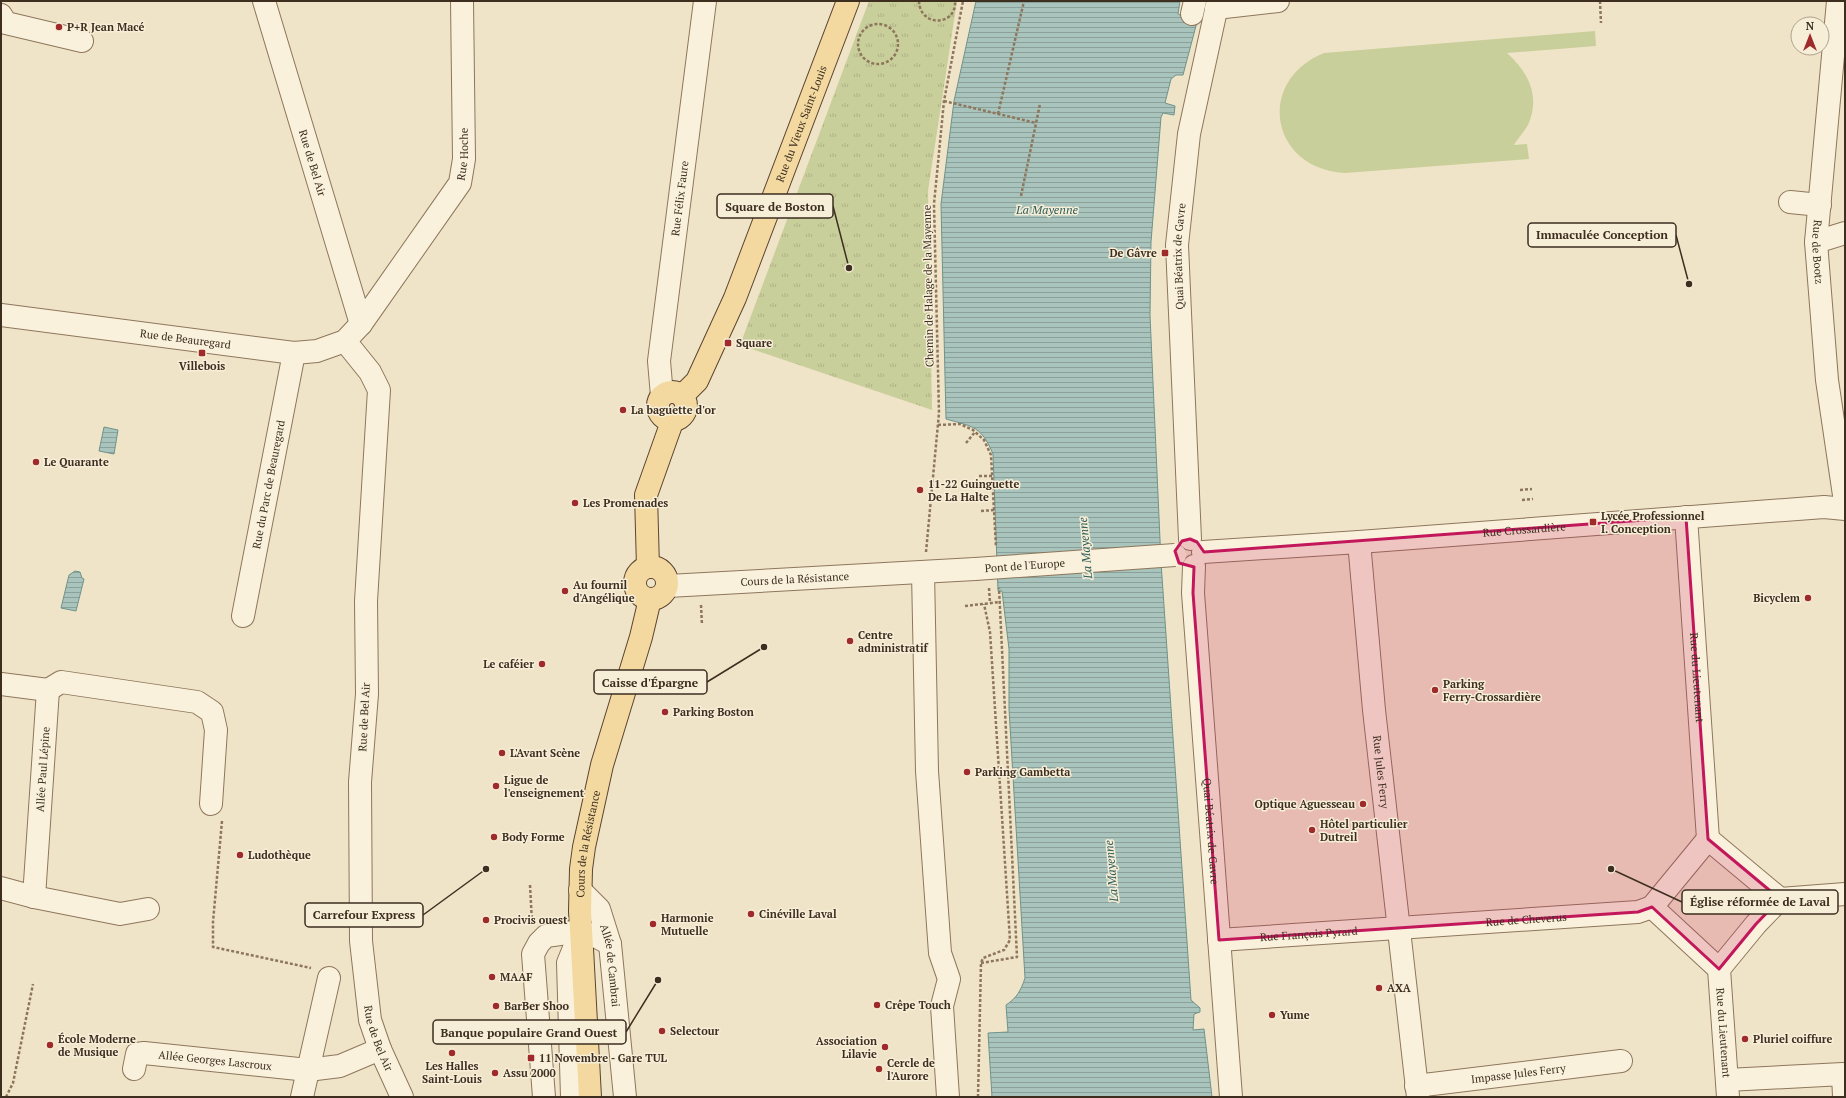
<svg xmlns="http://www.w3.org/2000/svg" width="1846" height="1098" font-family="'PT Serif',serif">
<defs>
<pattern id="grass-tufts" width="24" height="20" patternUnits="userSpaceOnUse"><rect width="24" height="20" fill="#c9cf9b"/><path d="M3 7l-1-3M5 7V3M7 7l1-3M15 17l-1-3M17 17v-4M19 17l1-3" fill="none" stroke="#aeb285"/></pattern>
<pattern id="water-rules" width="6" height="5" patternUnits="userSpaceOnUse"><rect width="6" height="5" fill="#a9c4bc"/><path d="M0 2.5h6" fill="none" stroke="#8ba098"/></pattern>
</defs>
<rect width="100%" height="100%" fill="#f0e4c8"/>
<!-- grass -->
<polygon fill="url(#grass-tufts)" points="869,1 957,1 928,191 932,410 740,345"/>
<!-- pitch -->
<path fill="#c9cf9b" d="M1595 31 1596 46 1507 53C1528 72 1541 96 1528 125 1524 132 1518 138 1514 145L1527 144 1529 159 1345 173C1270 169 1255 81 1324 53Z"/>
<!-- water -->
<g fill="url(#water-rules)" stroke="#6f938a">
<path d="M976 1H1180L1178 14 1197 22 1183 75H1176L1171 79 1165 103 1175 106 1174 115 1163 113 1161 117 1151 242 1150 315 1161 562 1191 1000 1200 1008V1012L1194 1014 1193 1030 1204 1029 1212 1097H992L988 1033 1008 1032 1006 1005C1017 998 1021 990 1025 978L1009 709V649L1002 591H998L993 454C981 426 974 427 946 419L941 204 954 101Z"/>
<polygon points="104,427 118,430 114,454 99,451"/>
<polygon points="75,571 80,572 82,578 84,579 76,611 61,608 69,575"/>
</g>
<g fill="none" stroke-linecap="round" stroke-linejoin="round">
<!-- minor casing -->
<g stroke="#8d765c" stroke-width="24">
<g id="minor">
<path id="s1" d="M264 1 361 324"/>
<path id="s2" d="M1838 1 1816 242 1827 380 1845 502"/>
<polyline points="1216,8 1278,1"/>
<polyline points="1192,14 1195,1"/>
<polyline points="1,15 6,23 82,41"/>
<polyline points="1790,202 1820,205"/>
<polyline points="1816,242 1845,233"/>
<path id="s3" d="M1 315 294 353 317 351 345 341 361 324 460 183 464 159 462 1"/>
<path id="s4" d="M345 341 370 372 379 390 366 601 367 694 360 782 361 941 370 1020 380 1049 402 1097"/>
<path id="s5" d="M662 396 659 361 705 1"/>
<path id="s6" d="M1686 517 1708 839"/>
<path id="s7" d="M1190 539 1177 245 1189 134 1218 1"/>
<path id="s8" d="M1359 542 1374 710 1418 1097"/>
<path id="s9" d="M1203 552 1359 542 1824 507 1845 509"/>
<path id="s10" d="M1194 566 1193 593 1231 1097"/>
<polyline points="923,572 927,771 940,953 949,979 942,1006 948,1097"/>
<path id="s11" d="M668 586 975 569"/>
<path id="s12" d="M243 616 294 353"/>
<polyline points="1,684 48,690"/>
<polyline points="48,690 61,682 197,702 212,712 216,730 211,804"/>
<polygon points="1708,839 1780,899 1756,924 1719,969 1652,907"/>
<polyline points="1,888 34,897 120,914 148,909"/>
<path id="s13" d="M580 890 599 909 610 944 625 1097"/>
<path id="s14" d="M34 897 48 690"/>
<polyline points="1780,899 1845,894"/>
<path id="s15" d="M1219 940 1638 912 1652 907"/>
<path id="s16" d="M1719 969 1728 1097"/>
<path id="s17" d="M134 1069 137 1054 144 1053 308 1070 340 1066 380 1049"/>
<polyline points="1727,1080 1843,1074 1844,1097"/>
<path id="s18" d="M1416 1086 1621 1061"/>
<polyline points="302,1097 329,978"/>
<polyline points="544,1097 533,954 539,943 546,936 581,931 595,936 610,944"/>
<polyline points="572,1097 568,963 581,931"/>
</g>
</g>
<!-- major casing -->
<g stroke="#5b4430" stroke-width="24">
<g id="major">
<circle cx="672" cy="406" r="14"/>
<path id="s19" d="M682 396 697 381 735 298 848 1"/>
<circle cx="651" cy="583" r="16"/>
<polyline points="648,567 646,495 673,419"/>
<path id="s20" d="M590 1097 580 911 581 869 584 847 602 765 641 637 650 599"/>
</g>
</g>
<!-- path -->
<g stroke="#8d765c" stroke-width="2.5" stroke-dasharray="3 2" stroke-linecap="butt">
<path d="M919 1C920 28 957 26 955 1"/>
<polyline points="1600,1 1601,23"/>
<circle cx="878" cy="44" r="20"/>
<polyline points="944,101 1036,123"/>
<polyline points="998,114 1024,1"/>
<polyline points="1021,196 1040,104"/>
<polyline points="938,425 960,424 973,430 984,440 991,455 996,547"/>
<polyline points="966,443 975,432"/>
<polyline points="979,476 992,476"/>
<polyline points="1520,490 1532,489"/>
<polyline points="1522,500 1533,499"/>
<polyline points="981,511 994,510"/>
<polyline points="926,552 939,413 934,204 944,101 963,1"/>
<polyline points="989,588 990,603"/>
<polyline points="701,605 702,625"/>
<polyline points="965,606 1000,602"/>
<polyline points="222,821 213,922 213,947 311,968"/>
<polyline points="530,885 532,922"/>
<polyline points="981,963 1017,957 999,588"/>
<polyline points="6,1097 13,1083 33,984"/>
<polyline points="978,1097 981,963 983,958 1004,950 1010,940 990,632 984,604"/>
</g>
<!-- minor -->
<use href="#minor" stroke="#faf1dc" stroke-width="22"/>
<!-- major -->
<use href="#major" stroke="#f3d9a0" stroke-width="22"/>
<!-- minor-bridge casing -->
<g stroke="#8d765c" stroke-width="24" stroke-linecap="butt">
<g id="minor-bridge">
<path id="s21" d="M975 569 1175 555"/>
</g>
</g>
<!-- minor-bridge -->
<use href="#minor-bridge" stroke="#faf1dc" stroke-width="22"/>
</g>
<!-- marked area -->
<path fill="#c2185b" fill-opacity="0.2" stroke="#c2185b" stroke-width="3" stroke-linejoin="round" d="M1686 517 1708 839 1780 899 1756 924 1719 969 1652 907 1638 912 1219 940 1193 593 1194 567 1179 563 1175 551 1182 541 1190 539 1197 542 1204 552Z"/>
<!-- markers -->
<g fill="#9e2a2b" stroke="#f7eed8" stroke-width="1.5">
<circle cx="59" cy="27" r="4"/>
<rect x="1161" y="249" width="8" height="8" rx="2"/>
<rect x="724" y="339" width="8" height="8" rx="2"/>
<rect x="198" y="349" width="8" height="8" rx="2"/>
<circle cx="623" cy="410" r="4"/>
<circle cx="36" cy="462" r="4"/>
<circle cx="920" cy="490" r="4"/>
<circle cx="575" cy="503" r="4"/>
<rect x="1589" y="518" width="8" height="8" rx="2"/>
<circle cx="565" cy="591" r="4"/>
<circle cx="1808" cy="598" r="4"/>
<circle cx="850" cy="641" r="4"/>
<circle cx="542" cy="664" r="4"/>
<circle cx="1435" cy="690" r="4"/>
<circle cx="665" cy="712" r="4"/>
<circle cx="502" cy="753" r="4"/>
<circle cx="967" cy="772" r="4"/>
<circle cx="496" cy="786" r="4"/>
<circle cx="1363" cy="804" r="4"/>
<circle cx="1312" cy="830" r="4"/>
<circle cx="494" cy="837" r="4"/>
<circle cx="240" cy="855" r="4"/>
<circle cx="751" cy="914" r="4"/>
<circle cx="486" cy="920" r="4"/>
<circle cx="653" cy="924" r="4"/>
<circle cx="492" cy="977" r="4"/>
<circle cx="1379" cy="988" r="4"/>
<circle cx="877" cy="1005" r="4"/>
<circle cx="496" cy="1006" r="4"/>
<circle cx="1272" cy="1015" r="4"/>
<circle cx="662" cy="1031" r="4"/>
<circle cx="1745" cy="1039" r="4"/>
<circle cx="50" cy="1045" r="4"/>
<circle cx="885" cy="1047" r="4"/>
<circle cx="452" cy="1053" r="4"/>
<rect x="527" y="1054" width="8" height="8" rx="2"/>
<circle cx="879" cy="1069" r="4"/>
<circle cx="495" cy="1073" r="4"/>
</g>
<g text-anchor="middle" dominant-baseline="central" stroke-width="3" stroke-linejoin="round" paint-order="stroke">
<!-- poi labels -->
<g font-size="11" font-weight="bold" fill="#3d2e20" stroke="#f7eed8" text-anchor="start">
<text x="67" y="27">P+R Jean Macé</text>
<text x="1157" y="253" text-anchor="end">De Gâvre</text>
<text x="736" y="343">Square</text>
<text x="202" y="366" text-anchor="middle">Villebois</text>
<text x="631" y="410">La baguette d'or</text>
<text x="44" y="462">Le Quarante</text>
<text x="928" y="484">11-22 Guinguette<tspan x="928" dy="13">De La Halte</tspan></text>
<text x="583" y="503">Les Promenades</text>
<text x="1601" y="516">Lycée Professionnel<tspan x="1601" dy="13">I. Conception</tspan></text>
<text x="573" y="585">Au fournil<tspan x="573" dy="13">d'Angélique</tspan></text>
<text x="1800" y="598" text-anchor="end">Bicyclem</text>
<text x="858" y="635">Centre<tspan x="858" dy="13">administratif</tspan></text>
<text x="534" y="664" text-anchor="end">Le caféier</text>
<text x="1443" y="684">Parking<tspan x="1443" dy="13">Ferry-Crossardière</tspan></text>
<text x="673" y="712">Parking Boston</text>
<text x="510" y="753">L'Avant Scène</text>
<text x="975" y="772">Parking Gambetta</text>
<text x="504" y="780">Ligue de<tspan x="504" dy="13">l'enseignement</tspan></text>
<text x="1355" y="804" text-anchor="end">Optique Aguesseau</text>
<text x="1320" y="824">Hôtel particulier<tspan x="1320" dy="13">Dutreil</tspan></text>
<text x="502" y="837">Body Forme</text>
<text x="248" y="855">Ludothèque</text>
<text x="759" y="914">Cinéville Laval</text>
<text x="661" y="918">Harmonie<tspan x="661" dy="13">Mutuelle</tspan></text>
<text x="494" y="920">Procivis ouest</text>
<text x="500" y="977">MAAF</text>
<text x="1387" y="988">AXA</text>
<text x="885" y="1005">Crêpe Touch</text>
<text x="504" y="1006">BarBer Shoo</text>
<text x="1280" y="1015">Yume</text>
<text x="670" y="1031">Selectour</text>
<text x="58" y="1039">École Moderne<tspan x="58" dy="13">de Musique</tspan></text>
<text x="1753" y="1039">Pluriel coiffure</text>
<text x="877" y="1041" text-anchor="end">Association<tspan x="877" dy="13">Lilavie</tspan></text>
<text x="539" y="1058">11 Novembre - Gare TUL</text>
<text x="887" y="1063">Cercle de<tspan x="887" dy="13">l'Aurore</tspan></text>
<text x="452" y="1066" text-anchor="middle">Les Halles<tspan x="452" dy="13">Saint-Louis</tspan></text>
<text x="503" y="1073">Assu 2000</text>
</g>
<!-- street labels -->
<g font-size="11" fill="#3d2e20" stroke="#f7eed8">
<text stroke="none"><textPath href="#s19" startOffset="299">Rue du Vieux Saint-Louis</textPath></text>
<text stroke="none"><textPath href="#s3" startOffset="573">Rue Hoche</textPath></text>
<text stroke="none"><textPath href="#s1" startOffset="169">Rue de Bel Air</textPath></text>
<text stroke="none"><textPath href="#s5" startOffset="199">Rue Félix Faure</textPath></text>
<text stroke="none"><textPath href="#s2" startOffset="252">Rue de Bootz</textPath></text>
<text stroke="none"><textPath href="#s7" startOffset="283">Quai Béatrix de Gavre</textPath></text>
<text transform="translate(928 286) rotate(-91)">Chemin de Halage de la Mayenne</text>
<text stroke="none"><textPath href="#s3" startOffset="186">Rue de Beauregard</textPath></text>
<text stroke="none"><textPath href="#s12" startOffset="134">Rue du Parc de Beauregard</textPath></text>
<text stroke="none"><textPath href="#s9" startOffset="322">Rue Crossardière</textPath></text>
<text stroke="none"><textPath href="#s21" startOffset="50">Pont de l'Europe</textPath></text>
<text stroke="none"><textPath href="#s11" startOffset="127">Cours de la Résistance</textPath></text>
<text stroke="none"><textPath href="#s6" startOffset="161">Rue du Lieutenant</textPath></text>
<text transform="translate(364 717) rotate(-87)">Rue de Bel Air</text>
<text stroke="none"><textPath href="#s14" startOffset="128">Allée Paul Lépine</textPath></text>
<text stroke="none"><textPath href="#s8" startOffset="231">Rue Jules Ferry</textPath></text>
<text stroke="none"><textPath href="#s10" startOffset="266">Quai Béatrix de Gavre</textPath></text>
<text stroke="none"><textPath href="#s20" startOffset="254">Cours de la Résistance</textPath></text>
<text stroke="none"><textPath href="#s15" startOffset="308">Rue de Cheverus</textPath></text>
<text stroke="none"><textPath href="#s15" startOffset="90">Rue François Pyrard</textPath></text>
<text stroke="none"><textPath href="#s13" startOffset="85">Allée de Cambrai</textPath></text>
<text stroke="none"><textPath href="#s16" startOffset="64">Rue du Lieutenant</textPath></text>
<text stroke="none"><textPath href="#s4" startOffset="711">Rue de Bel Air</textPath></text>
<text stroke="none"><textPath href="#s17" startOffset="94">Allée Georges Lascroux</textPath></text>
<text stroke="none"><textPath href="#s18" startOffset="103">Impasse Jules Ferry</textPath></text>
</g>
<!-- water labels -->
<g font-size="12" font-style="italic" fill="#2f5d5a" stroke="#f7eed8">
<text x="1047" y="209">La Mayenne</text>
<text transform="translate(1085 548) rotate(-95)">La Mayenne</text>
<text transform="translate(1111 871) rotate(-95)">La Mayenne</text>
</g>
</g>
<!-- callouts -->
<path fill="none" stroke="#3d2e20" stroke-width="1.5" d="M849 268L833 206M1689 284L1676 235M764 647L707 682M1611 869L1682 902M486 869L423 915M658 980L626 1032"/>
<g fill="#3d2e20" stroke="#f7eed8" stroke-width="1.5">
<circle cx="849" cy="268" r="4"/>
<circle cx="1689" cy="284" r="4"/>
<circle cx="764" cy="647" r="4"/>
<circle cx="1611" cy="869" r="4"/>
<circle cx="486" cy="869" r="4"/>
<circle cx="658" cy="980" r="4"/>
</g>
<g fill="#f7eed8" stroke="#3d2e20" stroke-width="1.5">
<rect x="717" y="194" width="116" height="24" rx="4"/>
<rect x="1528" y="223" width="148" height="24" rx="4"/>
<rect x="594" y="670" width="113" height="24" rx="4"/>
<rect x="1682" y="890" width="156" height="24" rx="4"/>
<rect x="305" y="903" width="118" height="24" rx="4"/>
<rect x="433" y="1020" width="193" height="24" rx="4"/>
</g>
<g font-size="12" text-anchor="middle" font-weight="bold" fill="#3d2e20">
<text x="775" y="211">Square de Boston</text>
<text x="1602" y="239">Immaculée Conception</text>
<text x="650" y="687">Caisse d'Épargne</text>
<text x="1760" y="906">Église réformée de Laval</text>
<text x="364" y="919">Carrefour Express</text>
<text x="529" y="1037">Banque populaire Grand Ouest</text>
</g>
<!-- border -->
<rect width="1846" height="1098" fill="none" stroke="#3d2e20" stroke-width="4"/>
<!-- north arrow -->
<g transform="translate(1810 36)"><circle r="19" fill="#f7eed8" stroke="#ada18e"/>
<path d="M0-3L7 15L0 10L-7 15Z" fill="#9e2a2b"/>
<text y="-6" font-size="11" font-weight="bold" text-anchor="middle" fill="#3d2e20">N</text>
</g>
</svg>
